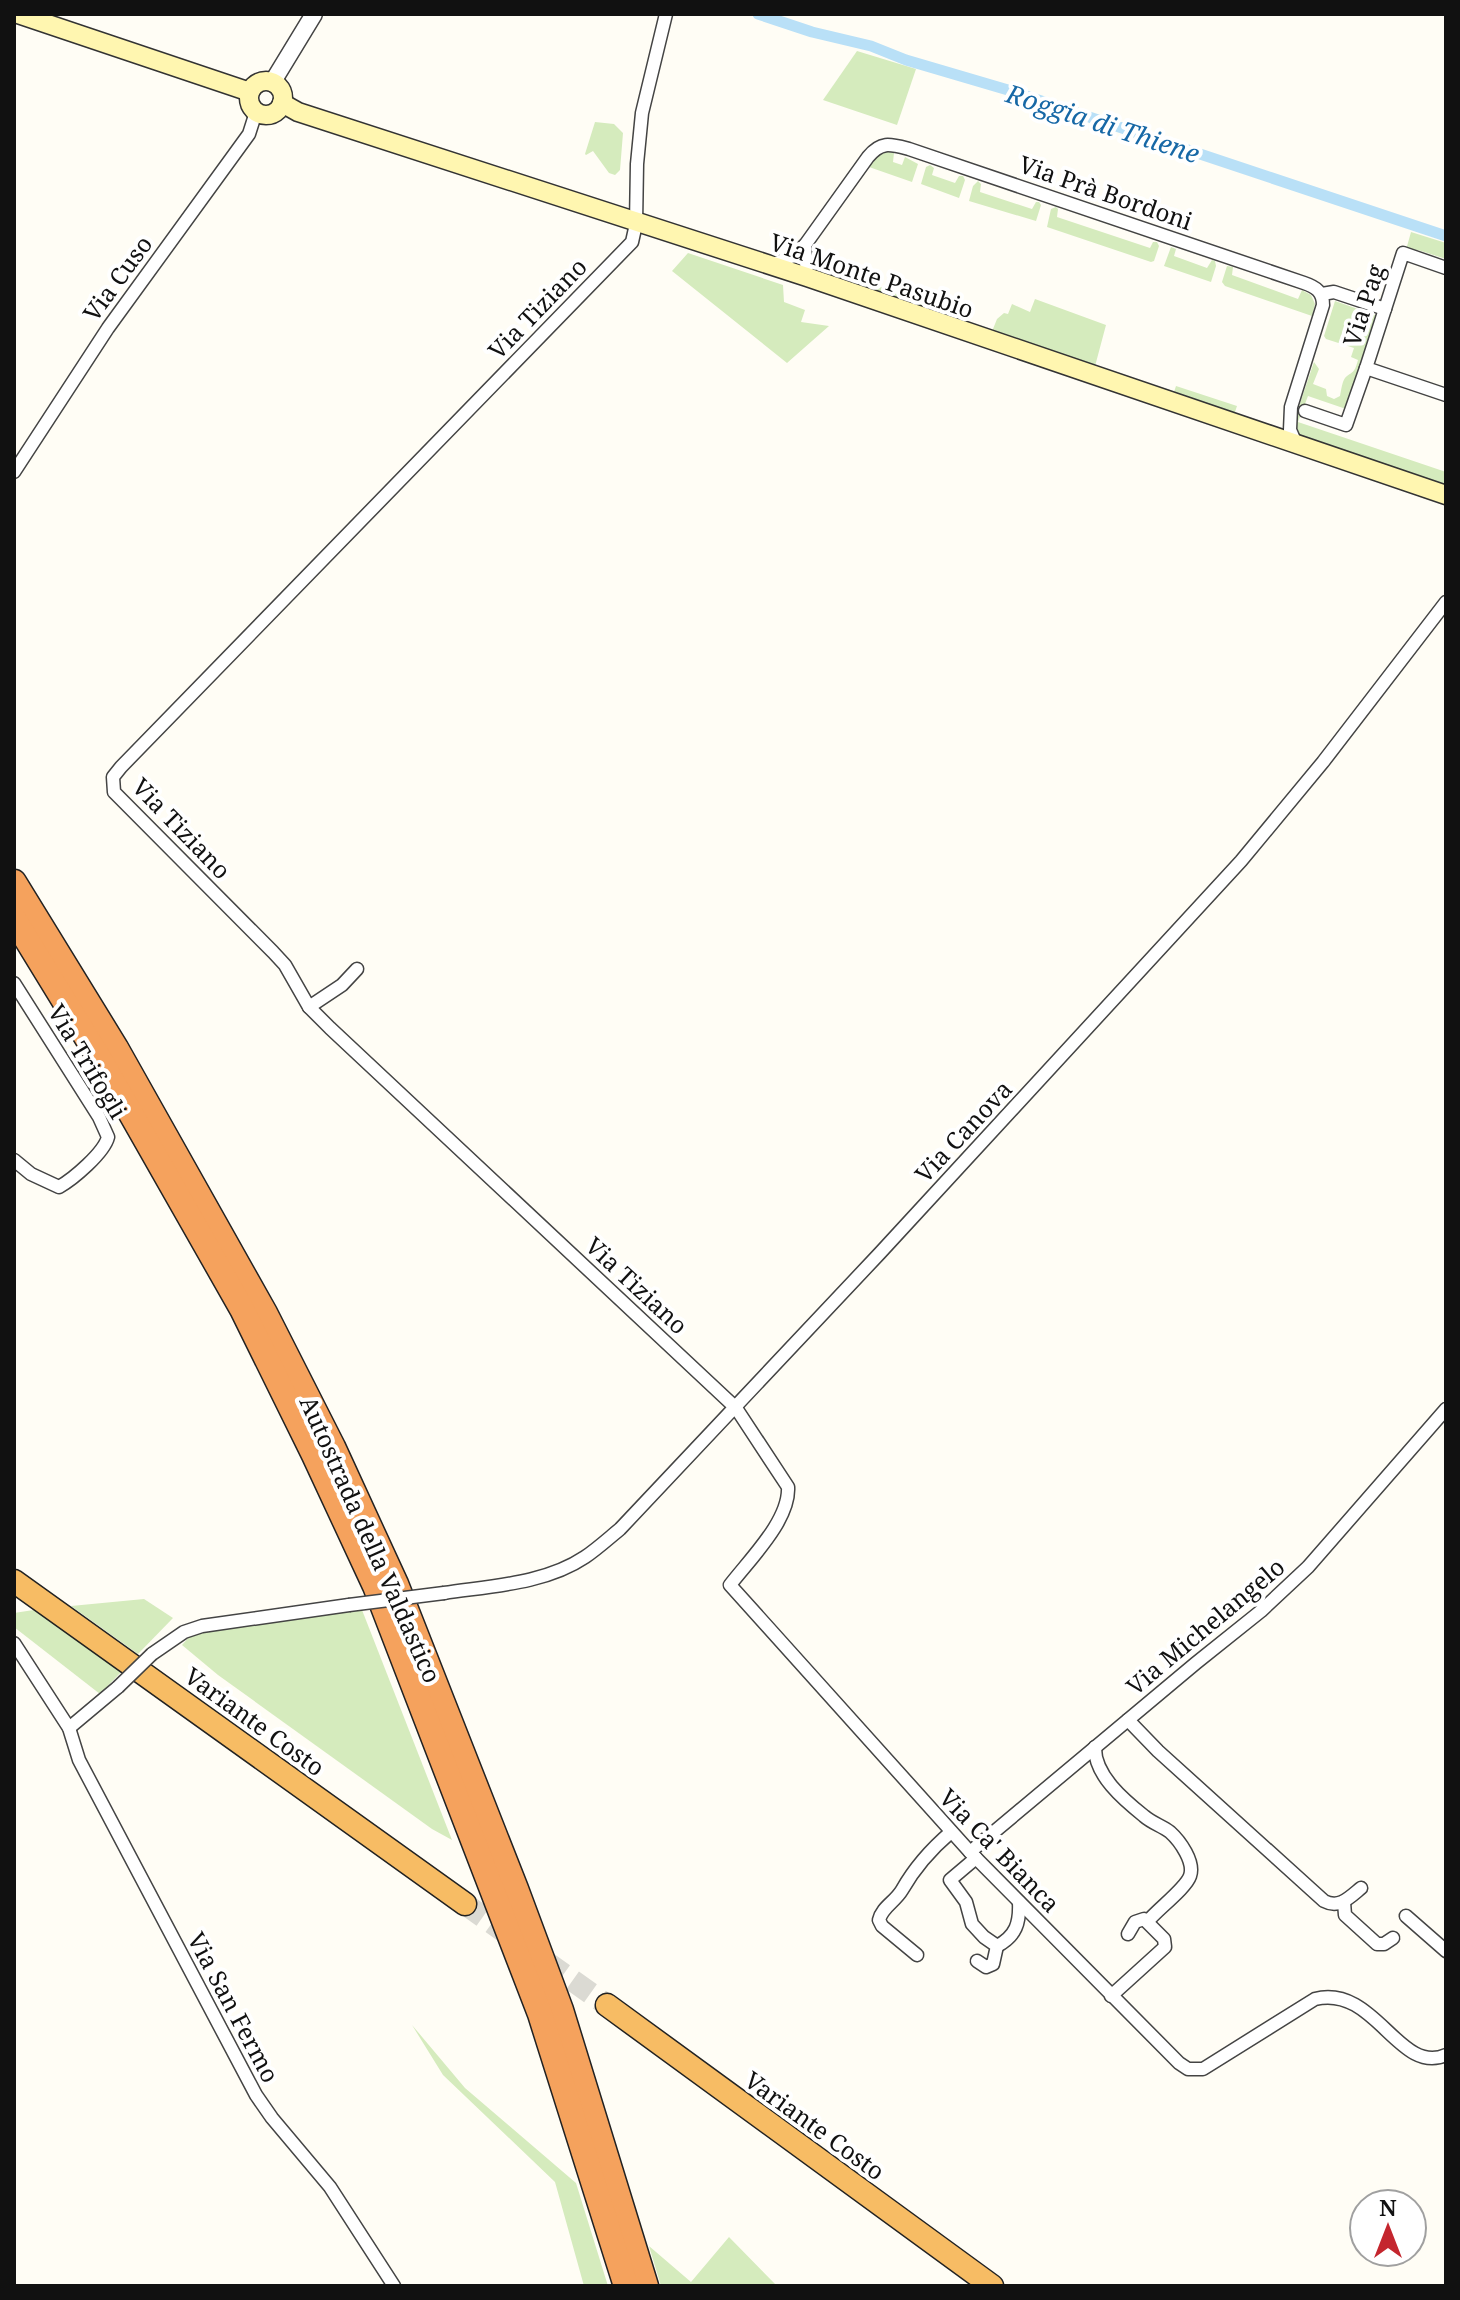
<svg xmlns="http://www.w3.org/2000/svg" width="1460" height="2300" font-family="'Noto Serif',serif">
<rect width="100%" height="100%" fill="#fffdf5"/>
<!-- green -->
<g fill="#d5ebbd">
<polygon points="857,51 916,69 897,125 823,100"/>
<polygon points="595,122 614,124 623,133 620,170 615,175 609,173 593,151 586,155 585,154"/>
<polygon points="884,151 894,153 893,162 902,165 905,157 918,164 912,182 869,167 877,155"/>
<polygon points="930,165 934,168 932,175 955,183 959,176 963,176 965,180 959,198 921,184 926,167"/>
<polygon points="978,181 981,184 980,192 1032,209 1036,202 1039,202 1041,205 1036,221 969,201 973,186"/>
<polygon points="1056,207 1058,209 1057,217 1150,248 1153,242 1157,242 1159,246 1154,261 1151,262 1047,227 1051,209"/>
<polygon points="1411,232 1446,243 1446,259 1418,250 1416,254 1406,250"/>
<polygon points="1171,247 1176,249 1174,256 1207,268 1212,260 1215,261 1216,266 1211,282 1164,266"/>
<polygon points="811,251 816,257 814,265 924,301 929,313 814,274 810,268"/>
<polygon points="688,253 783,285 784,302 805,310 801,322 829,326 787,363 672,271"/>
<polygon points="1227,266 1233,267 1232,275 1298,299 1302,290 1311,295 1315,304 1312,316 1225,286 1222,282"/>
<polygon points="1035,299 1106,325 1094,370 991,334 997,319 1004,313 1008,314 1012,304 1030,312"/>
<path d="M1335 301 1378 316 1346 409 1308 396 1298 422 1446 472V485L1307 444 1295 432 1294 421 1314 362 1319 369 1313 384 1326 389 1327 396 1334 399 1340 396C1341 391 1342 382 1345 378 1352 371 1354 375 1358 360L1351 357 1354 348 1326 339 1324 336Z"/>
<polygon points="1176,386 1237,406 1234,415 1173,395"/>
<polygon points="144,1599 173,1618 138,1654 71,1606"/>
<polygon points="40,1609 123,1670 100,1694 14,1627 14,1613"/>
<polygon points="362,1610 452,1840 432,1829 218,1675 182,1645 191,1635 208,1630"/>
<polygon points="412,2025 465,2088 576,2183 608,2286 584,2286 555,2182 443,2075"/>
<polygon points="729,2237 777,2286 661,2286 649,2246 691,2282"/>
</g>
<g fill="none" stroke-linecap="round" stroke-linejoin="round">
<!-- canal -->
<polyline stroke="#b9e0f7" stroke-width="11" points="758,14 812,32 871,46 906,60 1008,90 1446,236"/>
<!-- trunk-tunnel -->
<polyline stroke="#dbdad3" stroke-width="22" stroke-dasharray="22 11" stroke-linecap="butt" points="465,1904 607,2005"/>
<!-- minor casing -->
<g stroke="#444" stroke-width="15">
<g id="minor">
<path d="M666 14 642 113 637 164 636 224 632 242 121 767 113 777 114 792 273 952 285 965 309 1007 330 1028 736 1408 788 1487C790 1520 750 1559 730 1585L970 1852 1179 2063 1188 2069H1203L1315 1999C1375 1984 1399 2076 1446 2055"/>
<polyline points="771,265 791,257 805,245"/>
<polyline points="1446,268 1403,253 1366,368 1446,395"/>
<path d="M807 277 805 245 868 157C881 141 890 144 909 149L1304 283C1316 287 1323 292 1323 305L1291 407 1290 430 1297 446"/>
<polyline points="1322,294 1334,292 1385,309"/>
<polyline points="1305,411 1346,425 1366,368"/>
<polyline points="14,472 108,328 249,134 256,112"/>
<path d="M14 983 99 1117 108 1137C104 1153 73 1179 59 1187L31 1174 14 1160"/>
<polyline points="309,1007 342,985 357,969"/>
<path d="M444 1593C490 1586 545 1584 585 1557 597 1549 609 1538 620 1529L880 1253 1241 861 1323 762 1446 602"/>
<polyline points="14,1643 69,1728 79,1760 256,2095 272,2118 330,2187 394,2286"/>
<polyline points="152,1654 184,1632 202,1626 349,1605"/>
<path d="M1128 1720 1158 1751 1324 1901C1339 1909 1349 1898 1361 1888"/>
<polyline points="69,1728 118,1687"/>
<path d="M1095 1747C1094 1775 1124 1800 1144 1816 1152 1823 1162 1826 1170 1832 1180 1841 1195 1862 1190 1876 1186 1888 1158 1909 1148 1921"/>
<polyline points="970,1852 1196,1663 1261,1611 1308,1567 1446,1409"/>
<polyline points="976,1858 950,1880 966,1902 972,1924 984,1937 997,1946 993,1964 986,1967 977,1961"/>
<polyline points="1344,1902 1345,1915 1377,1944 1384,1944 1393,1938"/>
<polyline points="1406,1916 1446,1951"/>
<path d="M997 1946C1016 1936 1020 1923 1019 1902"/>
<path d="M917 1955 882 1926 879 1920C882 1907 895 1902 902 1890 915 1867 930 1850 951 1832"/>
<polyline points="1111,1996 1165,1947 1164,1939 1144,1919 1135,1922 1128,1934"/>
</g>
</g>
<!-- tertiary casing -->
<g stroke="#444" stroke-width="19">
<polyline id="tertiary" points="272,83 314,14"/>
</g>
<!-- secondary casing -->
<g stroke="#333" stroke-width="21">
<g id="secondary">
<polyline points="18,14 250,92"/>
<circle cx="266" cy="98" r="17"/>
<polyline points="282,103 298,112 807,277 1446,495"/>
</g>
</g>
<!-- trunk casing -->
<g stroke="#222" stroke-width="25">
<g id="trunk">
<polyline points="14,1581 465,1904"/>
<polyline points="607,2005 992,2286"/>
</g>
</g>
<!-- motorway casing -->
<g stroke="#222" stroke-width="27">
<g id="motorway">
<polyline points="14,882 116,1048 265,1313 333,1447 396,1584 516,1889 561,2010 646,2286"/>
<polyline points="14,919 101,1061 242,1309 314,1455 375,1586 540,2014 626,2286"/>
</g>
</g>
<!-- minor -->
<use href="#minor" stroke="#fff" stroke-width="12"/>
<!-- tertiary -->
<use href="#tertiary" stroke="#fff" stroke-width="16"/>
<!-- secondary -->
<use href="#secondary" stroke="#fff6b0" stroke-width="18"/>
<!-- trunk -->
<use href="#trunk" stroke="#f7bc64" stroke-width="22"/>
<!-- motorway -->
<use href="#motorway" stroke="#f5a25d" stroke-width="24"/>
<!-- minor-bridge casing -->
<g stroke="#444" stroke-width="15" stroke-linecap="butt">
<g id="minor-bridge">
<polyline points="349,1605 444,1593"/>
<polyline points="118,1687 152,1654"/>
</g>
</g>
<!-- minor-bridge -->
<use href="#minor-bridge" stroke="#fff" stroke-width="12"/>
</g>
<g text-anchor="middle" dominant-baseline="central" stroke-width="8" stroke-linejoin="round" paint-order="stroke">
<!-- street labels -->
<g font-size="24" fill="#111" stroke="#fff">
<text transform="translate(1106 192) rotate(19)">Via Prà Bordoni</text>
<text transform="translate(872 275) rotate(19)">Via Monte Pasubio</text>
<text transform="translate(117 278) rotate(-54)">Via Cuso</text>
<text transform="translate(1363 305) rotate(-72)">Via Pag</text>
<text transform="translate(537 308) rotate(-46)">Via Tiziano</text>
<text transform="translate(182 828) rotate(46)">Via Tiziano</text>
<text transform="translate(88 1061) rotate(59)">Via Trifogli</text>
<text transform="translate(963 1131) rotate(-47)">Via Canova</text>
<text transform="translate(637 1285) rotate(43)">Via Tiziano</text>
<text transform="translate(371 1539) rotate(66)">Autostrada della Valdastico</text>
<text transform="translate(1205 1626) rotate(-40)">Via Michelangelo</text>
<text transform="translate(255 1721) rotate(36)">Variante Costo</text>
<text transform="translate(1000 1850) rotate(46)">Via Ca' Bianca</text>
<text transform="translate(234 2007) rotate(62)">Via San Fermo</text>
<text transform="translate(815 2125) rotate(36)">Variante Costo</text>
</g>
<!-- water labels -->
<g font-size="26" font-style="italic" fill="#1768a6" stroke="#fff">
<text transform="translate(1103 123) rotate(18)">Roggia di Thiene</text>
</g>
</g>
<!-- border -->
<rect width="1460" height="2300" fill="none" stroke="#111111" stroke-width="32"/>
<!-- north arrow -->
<g transform="translate(1388 2228)"><circle r="38" fill="#ffffff" stroke="#a0a0a0" stroke-width="2"/>
<path d="M0-6L14 30L0 20L-14 30Z" fill="#c4262e"/>
<text y="-12" font-size="22" font-weight="bold" text-anchor="middle" fill="#111111">N</text>
</g>
</svg>
